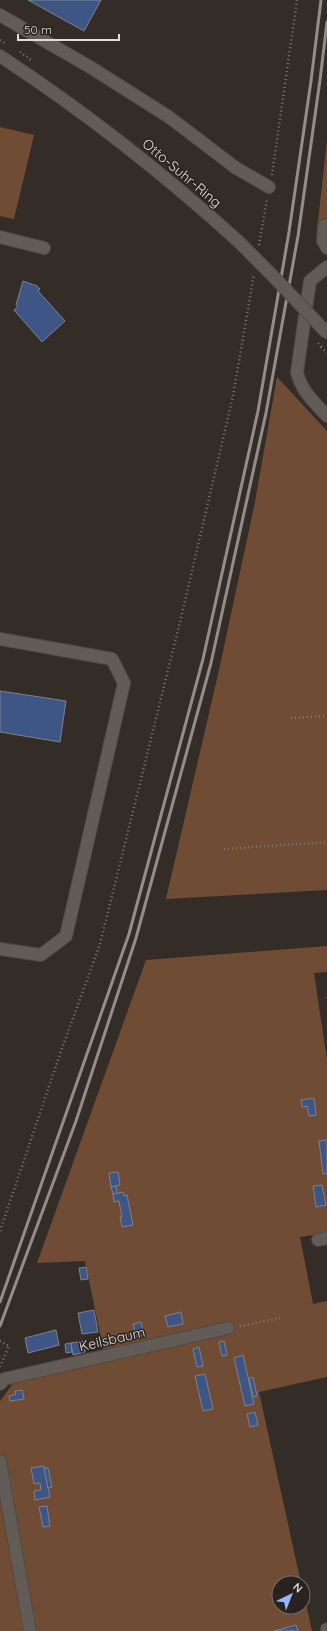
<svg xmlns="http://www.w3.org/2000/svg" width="327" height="1631" font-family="Quicksand,sans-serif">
<rect width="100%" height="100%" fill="#342c27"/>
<!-- green -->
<g fill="#714c34">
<polygon points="0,127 34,135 14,219 0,216"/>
<polygon points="327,140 327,241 317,230"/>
<polygon points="277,377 327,431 327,890 166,899 219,670 254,507"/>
<polygon points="327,946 327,972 314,973 327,1060 327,1233 300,1237 313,1304 327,1301 327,1377 259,1392 301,1583 279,1583 279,1607 303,1607 303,1590 312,1631 0,1631 0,1401 14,1382 106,1362 85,1261 37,1263 146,960"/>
</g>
<!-- building -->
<g fill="#3e5686" stroke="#7e828b">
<polygon points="28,0 101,0 84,31"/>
<polygon points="23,281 37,286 40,289 38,291 65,321 42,342 14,310 18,307 16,305"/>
<polygon points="0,691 66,701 60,742 0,732"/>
<polygon points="314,1098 316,1115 309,1116 307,1106 302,1107 301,1100"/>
<polygon points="327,1140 327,1173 323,1174 319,1141"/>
<polygon points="118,1172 120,1185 111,1187 109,1173"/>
<polygon points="322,1185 326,1205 316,1207 313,1186"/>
<polygon points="116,1186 117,1194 113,1194 111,1187"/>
<polygon points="123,1192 124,1196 127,1195 133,1225 122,1227 120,1217 122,1217 119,1201 114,1202 113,1194"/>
<polygon points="86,1267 88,1279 81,1280 79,1268"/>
<polygon points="94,1310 98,1332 82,1334 78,1313"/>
<polygon points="181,1312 183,1324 168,1327 165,1316"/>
<polygon points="141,1322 144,1335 136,1337 133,1324"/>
<polygon points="56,1330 59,1345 28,1353 25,1338"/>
<polygon points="83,1341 85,1352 73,1355 71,1343"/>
<polygon points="224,1341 227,1355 222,1356 219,1342"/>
<polygon points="71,1343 72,1352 66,1353 65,1344"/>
<polygon points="199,1347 203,1366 197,1367 193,1349"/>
<polygon points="243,1355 254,1404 245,1406 234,1358"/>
<polygon points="205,1374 213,1409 203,1411 195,1376"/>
<polygon points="253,1377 257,1396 253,1397 249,1378"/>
<polygon points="22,1390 24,1399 10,1401 9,1396 16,1394 15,1391"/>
<polygon points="255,1412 258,1425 250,1427 247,1414"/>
<polygon points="44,1466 50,1497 35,1500 34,1491 41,1490 40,1483 34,1484 31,1468"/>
<polygon points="44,1468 48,1468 52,1487 48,1488"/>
<polygon points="47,1506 50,1526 43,1527 39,1507"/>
<polygon points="296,1625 298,1631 274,1631"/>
</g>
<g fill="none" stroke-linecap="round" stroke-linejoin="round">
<!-- minor casing -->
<g stroke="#4f4945" stroke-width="14">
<g id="minor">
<polyline points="0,15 90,67 169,117 236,168 269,187"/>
<path d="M0 56C84 111 163 173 238 241"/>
<polyline points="327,225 324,226 323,241 327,248"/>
<polyline points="0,237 44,248"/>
<path d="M327 267 310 281 297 372C301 391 314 402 327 416"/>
<polyline points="0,639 112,659 124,683 66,936 41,955 0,949"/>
<polyline points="318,1240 327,1238"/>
<polyline points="0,1384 4,1379 228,1328"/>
<polyline points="0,1461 30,1631"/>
<polyline points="327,1631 327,1629"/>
</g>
</g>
<!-- path -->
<g stroke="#7f7874" stroke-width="2.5" stroke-dasharray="1 3" stroke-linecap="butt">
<polyline points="0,40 7,44"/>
<polyline points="20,52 31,60"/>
<polyline points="272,175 297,0"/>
<polyline points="259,245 267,199"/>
<polyline points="321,347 327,353"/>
<polyline points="291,718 327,716"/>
<polyline points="224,849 327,842"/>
<polyline points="327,997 327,998"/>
<polyline points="0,1231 60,1054 100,944 180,622 233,396 254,274"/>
<polyline points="240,1326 280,1318"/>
<polyline points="0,1341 9,1346 0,1367"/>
</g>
<!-- minor -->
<use href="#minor" stroke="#635b56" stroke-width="12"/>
<!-- rail -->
<g stroke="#948d89" stroke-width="3">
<polyline points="0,1302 129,934 203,659 258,411 289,232 311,81 321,0"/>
<polyline points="0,1326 76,1121 136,938 211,663 266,413 298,236 320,80 327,22"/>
</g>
<!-- minor-bridge casing -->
<g stroke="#4f4945" stroke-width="14" stroke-linecap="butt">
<polyline id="minor-bridge" points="238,241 270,273 327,333"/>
</g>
<!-- path-bridge -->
<polyline stroke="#7f7874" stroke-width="2.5" stroke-dasharray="1 3" stroke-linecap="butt" points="318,343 321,347"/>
<!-- minor-bridge -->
<use href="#minor-bridge" stroke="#635b56" stroke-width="12"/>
</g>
<g text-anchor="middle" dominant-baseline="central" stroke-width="3" stroke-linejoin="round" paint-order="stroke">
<!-- street labels -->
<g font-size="14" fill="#e2ddda" stroke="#2a221e">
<text transform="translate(182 173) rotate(40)">Otto-Suhr-Ring</text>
<text transform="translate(112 1339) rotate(-13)">Keilsbaum</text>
</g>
</g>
<!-- north arrow -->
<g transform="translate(291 1595) rotate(43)"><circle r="19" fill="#2a221e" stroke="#746d69"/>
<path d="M0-3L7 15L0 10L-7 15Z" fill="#94b7fd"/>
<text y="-6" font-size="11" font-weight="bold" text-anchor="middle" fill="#e2ddda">N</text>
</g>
<!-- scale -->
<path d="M18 34v6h101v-6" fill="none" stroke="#e2ddda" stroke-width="2"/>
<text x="24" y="34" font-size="12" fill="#e2ddda" stroke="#2a221e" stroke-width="3" paint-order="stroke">50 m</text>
</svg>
